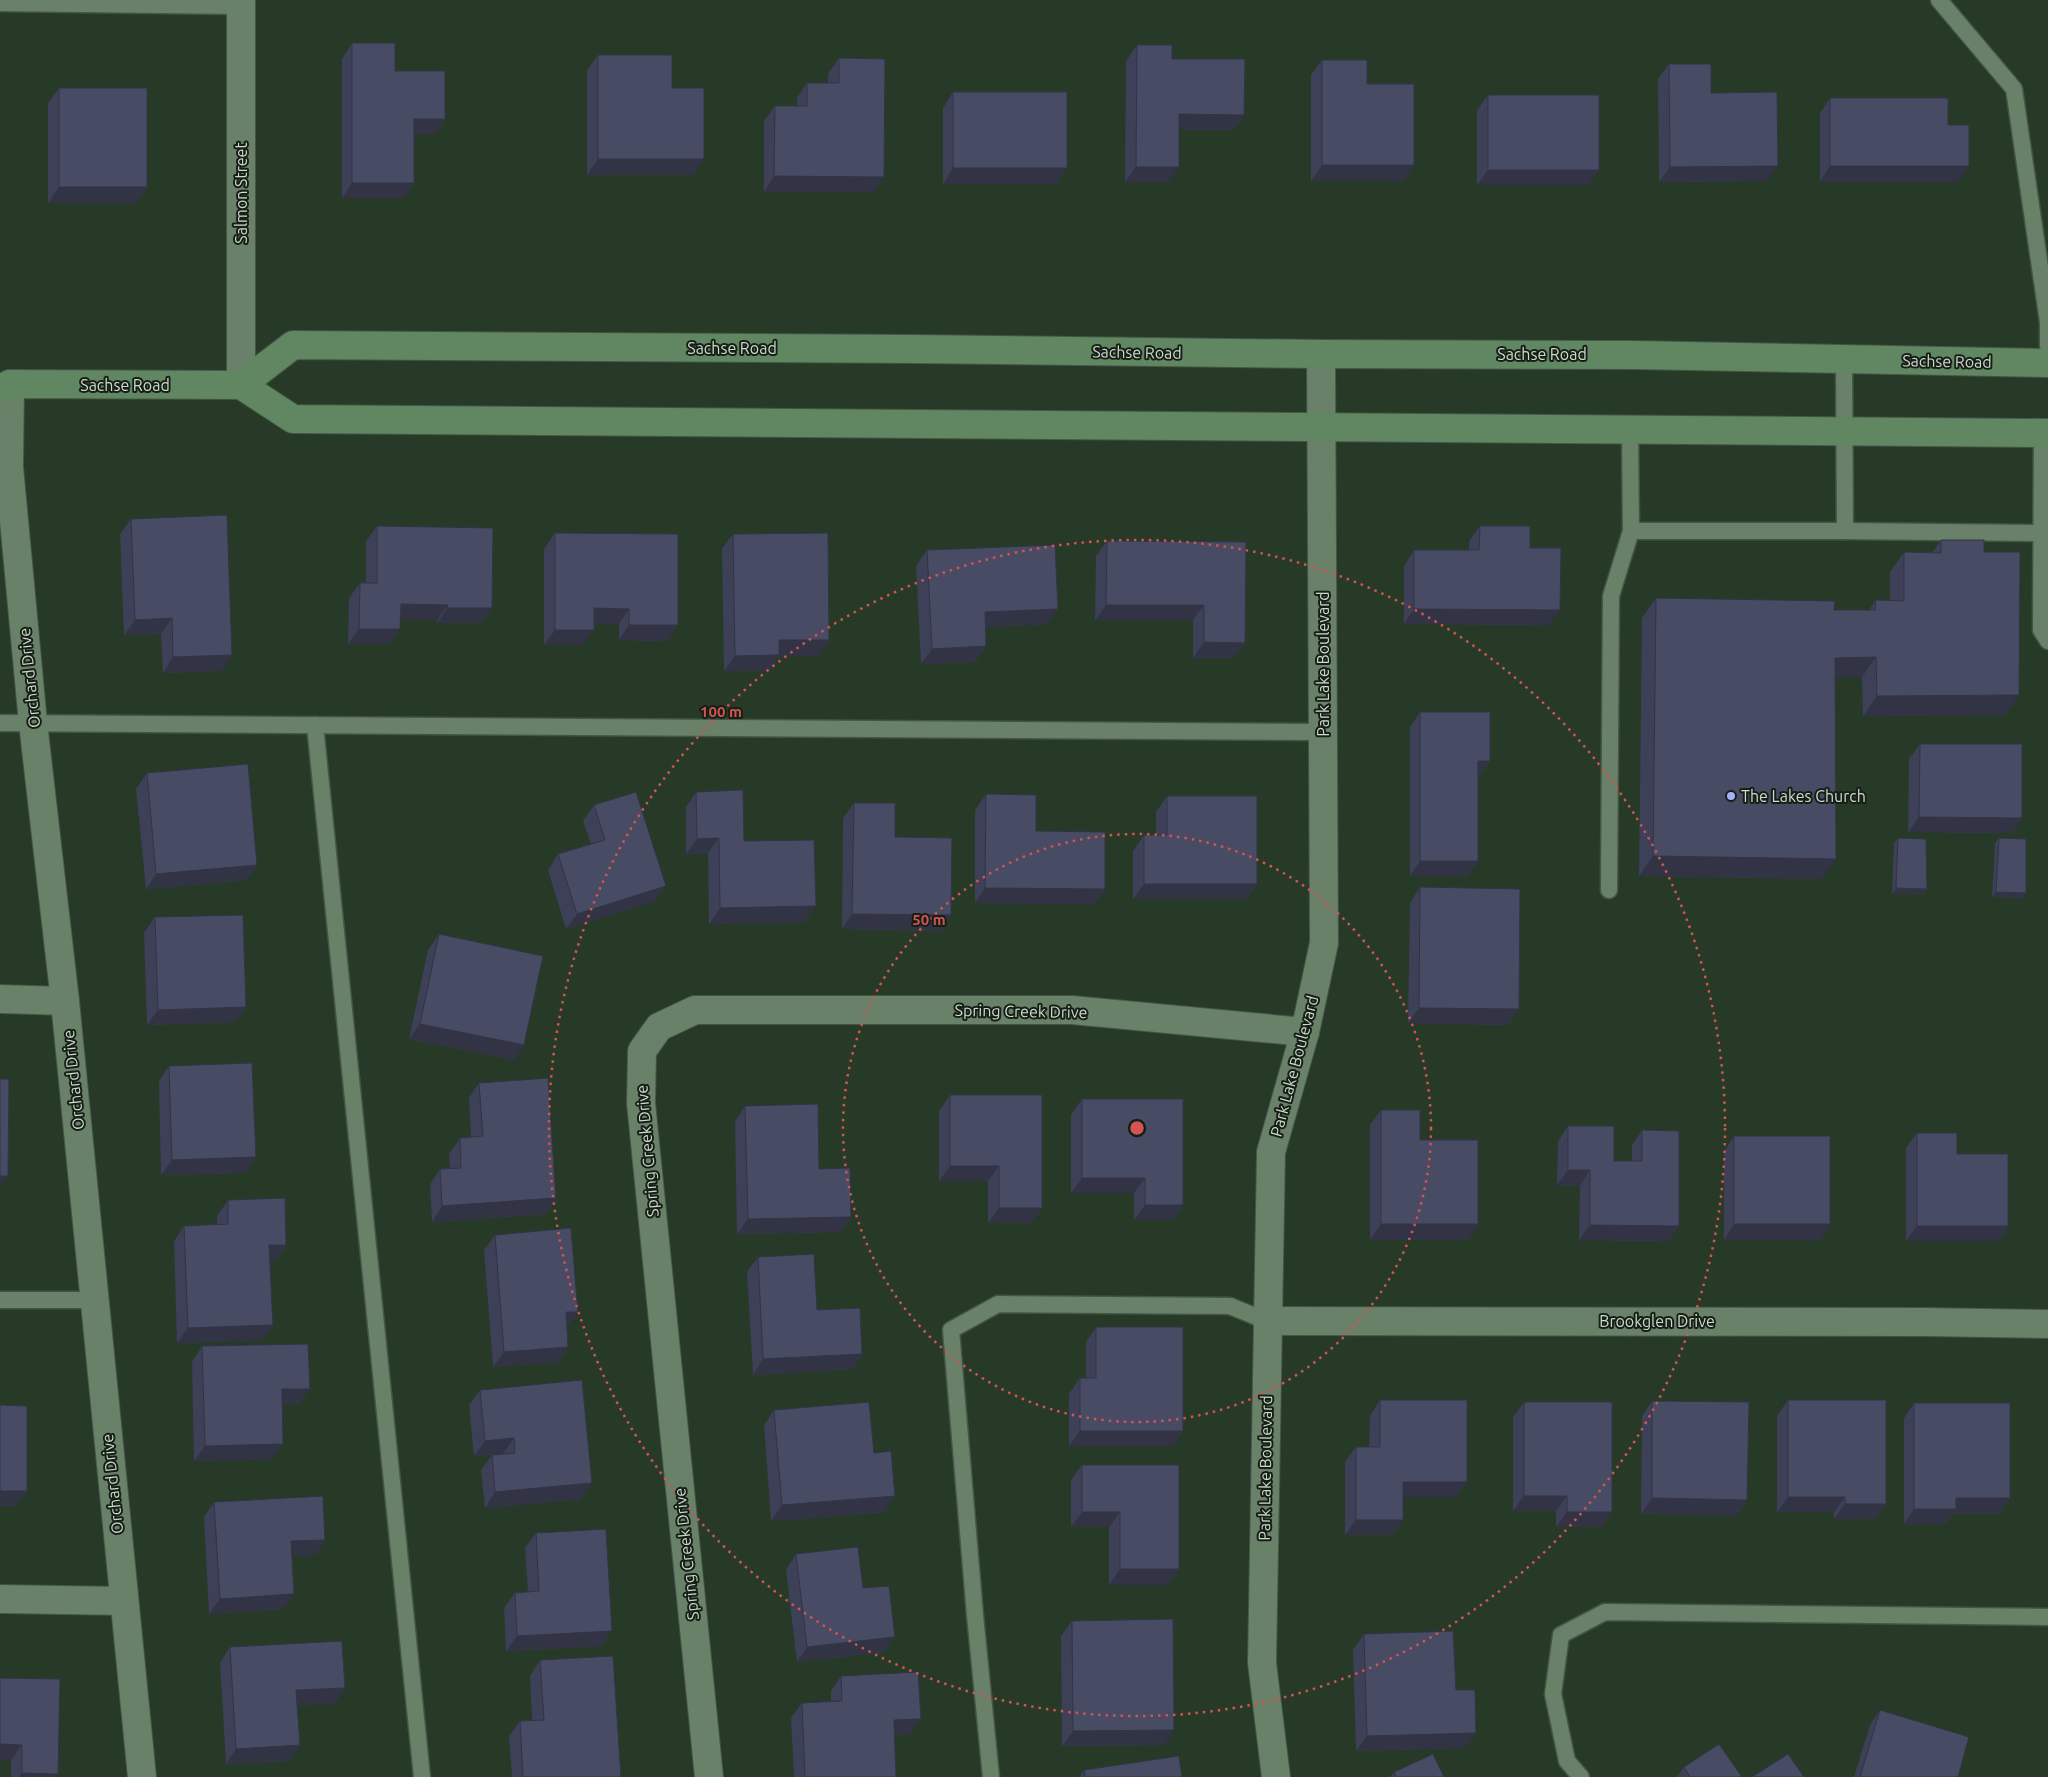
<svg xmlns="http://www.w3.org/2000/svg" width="2048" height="1777" font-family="Ubuntu,sans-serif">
<rect width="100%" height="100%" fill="#263a27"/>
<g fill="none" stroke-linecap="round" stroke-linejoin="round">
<!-- service casing -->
<g stroke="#454" stroke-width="19">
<g id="service">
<polyline points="1939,0 2014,89 2048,322 2048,346"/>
<polyline points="0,3 241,6"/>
<polyline points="2042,433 2041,630 2048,641"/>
<polyline points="1631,531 1845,531 1844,360"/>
<polyline points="1845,531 2042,533"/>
<polyline points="0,723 1324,732"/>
<polyline points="315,725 422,1777"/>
<polyline points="1609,890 1611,596 1631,531 1630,430"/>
<polyline points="0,1300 94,1300"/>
<polyline points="991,1777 975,1615 951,1330 998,1304 1230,1306 1267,1321"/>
<polyline points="1581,1777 1567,1761 1553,1694 1561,1635 1605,1612 2048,1617"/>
</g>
</g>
<!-- minor casing -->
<g stroke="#454" stroke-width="30">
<g id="minor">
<polyline points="10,384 9,467 33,723 65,1001 142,1777"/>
<polyline points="0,999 65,1001"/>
<polyline points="1267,1321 1925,1322 2048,1324"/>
<polyline points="0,1599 124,1601"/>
<polyline points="709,1777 641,1103 642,1051 659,1027 695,1010 1072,1010 1305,1032"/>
<polyline points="1276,1777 1262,1663 1271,1152 1305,1032 1324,943 1321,354"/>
</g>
</g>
<!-- tertiary casing -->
<g stroke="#454" stroke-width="30">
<polyline id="tertiary" points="241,0 241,385"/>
</g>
<!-- secondary casing -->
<g stroke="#454" stroke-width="30">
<g id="secondary">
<polyline points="241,385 293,345 913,349 1321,354 1634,355 2048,363"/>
<polyline points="0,389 10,384 241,385 293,419 2048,433"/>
</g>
</g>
<!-- service -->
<use href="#service" stroke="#698069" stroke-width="16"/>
<!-- minor -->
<use href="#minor" stroke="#698069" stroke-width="28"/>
<!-- tertiary -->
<use href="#tertiary" stroke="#698069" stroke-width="28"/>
<!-- secondary -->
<use href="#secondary" stroke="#608662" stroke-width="28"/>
</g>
<!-- wall -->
<g fill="#3d4056">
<polygon points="352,43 395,71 445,119 435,134 414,134 404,198 342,198 342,59"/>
<polygon points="1137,45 1172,59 1244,115 1233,130 1179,130 1168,182 1125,182 1126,61"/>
<polygon points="598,55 672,88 704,159 693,175 587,175 587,70"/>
<polygon points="839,58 874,192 764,192 764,121 775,106 797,106 797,98 807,83 828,83 828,74"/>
<polygon points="1322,60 1367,84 1404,181 1311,181 1311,75"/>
<polygon points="1669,64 1767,181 1659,182 1658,79"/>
<polygon points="59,88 147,187 137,203 48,203 48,103"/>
<polygon points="953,92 1056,184 943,184 943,108"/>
<polygon points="1488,95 1588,185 1477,185 1477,110"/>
<polygon points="1830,98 1948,125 1958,182 1820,182 1820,113"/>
<polygon points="131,519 232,655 221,671 163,673 161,634 124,635 120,534"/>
<polygon points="377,526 481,623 437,623 437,620 400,619 389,644 348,644 349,598 360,583 366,583 366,541"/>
<polygon points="1480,526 1530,548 1549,625 1404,624 1404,566 1414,550 1469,550 1469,541"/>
<polygon points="555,533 667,641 619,640 619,624 594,624 583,645 544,645 544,549"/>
<polygon points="733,534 829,640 818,656 779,656 768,671 724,671 722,549"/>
<polygon points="1941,540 1984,552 2005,715 1863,716 1862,677 1835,677 1822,879 1639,876 1642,618 1656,598 1834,610 1869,610 1876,600 1890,600 1890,572 1904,552 1932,553"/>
<polygon points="1107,541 1246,542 1234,658 1193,658 1193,620 1095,620 1096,556"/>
<polygon points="927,550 1047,624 985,627 986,646 975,662 921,664 916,566"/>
<polygon points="1420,712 1490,761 1479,776 1478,776 1478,861 1467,876 1410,876 1410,727"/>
<polygon points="1920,744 2022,818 2011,833 1908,832 1909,759"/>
<polygon points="147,773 257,865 246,880 146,889 136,789"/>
<polygon points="696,792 744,841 805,922 709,924 708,853 686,854 686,807"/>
<polygon points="986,794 1036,831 1105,889 1094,904 975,903 975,810"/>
<polygon points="1167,796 1257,884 1246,899 1133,899 1133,851 1144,835 1156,835 1156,812"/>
<polygon points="854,803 895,837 941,931 842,929 843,818"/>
<polygon points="594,805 655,901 566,929 548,870 558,854 591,844 583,821"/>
<polygon points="1898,838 1927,889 1923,894 1892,894 1894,843"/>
<polygon points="1999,838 2026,893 2022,898 1992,897 1995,843"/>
<polygon points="1420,887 1508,1025 1408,1023 1410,903"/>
<polygon points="155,917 236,1022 147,1025 144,933"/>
<polygon points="439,934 514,1060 409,1039 428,950"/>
<polygon points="169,1066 256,1157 245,1173 161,1175 159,1081"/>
<polygon points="479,1083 556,1198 546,1214 432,1222 430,1184 440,1169 450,1168 449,1154 460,1138 471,1137 469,1098"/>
<polygon points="950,1095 1042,1208 1031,1223 988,1223 988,1181 939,1181 939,1111"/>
<polygon points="1082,1099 1183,1205 1172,1220 1134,1220 1134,1193 1071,1193 1071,1115"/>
<polygon points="745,1106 819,1169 851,1217 840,1232 737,1234 735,1122"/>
<polygon points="1381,1110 1420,1140 1478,1224 1467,1240 1370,1240 1370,1125"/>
<polygon points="1568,1126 1614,1161 1632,1161 1632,1145 1642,1130 1679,1226 1668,1241 1579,1240 1580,1186 1557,1185 1558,1141"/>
<polygon points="1917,1133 1957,1154 2008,1226 1998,1241 1906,1241 1906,1148"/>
<polygon points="1734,1136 1830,1224 1820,1240 1724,1240 1724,1152"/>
<polygon points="228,1200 286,1245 276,1260 270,1260 262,1340 177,1343 174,1241 184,1226 217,1225 217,1216"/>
<polygon points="495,1235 578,1312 567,1327 568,1347 558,1362 493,1367 484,1250"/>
<polygon points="758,1257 817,1310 862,1354 852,1369 753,1375 747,1272"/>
<polygon points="1096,1327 1183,1431 1172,1446 1069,1446 1069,1394 1080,1378 1086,1378 1086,1342"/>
<polygon points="202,1346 299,1404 282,1404 283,1444 272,1459 194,1461 192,1362"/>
<polygon points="480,1390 581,1499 485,1508 481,1470 492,1455 503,1454 474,1456 469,1405"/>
<polygon points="1380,1400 1467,1482 1456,1497 1403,1497 1403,1520 1392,1535 1345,1535 1345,1462 1356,1447 1369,1447 1370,1416"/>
<polygon points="1788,1400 1886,1504 1876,1519 1834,1519 1834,1512 1777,1512 1777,1416"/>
<polygon points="1652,1401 1747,1500 1737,1515 1641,1514 1642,1416"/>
<polygon points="1524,1402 1612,1512 1602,1527 1556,1527 1556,1511 1513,1511 1513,1417"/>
<polygon points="1914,1403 2010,1498 1999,1514 1952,1514 1945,1524 1904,1524 1904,1418"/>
<polygon points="774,1410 874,1453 884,1512 771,1521 764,1425"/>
<polygon points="1082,1465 1179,1569 1168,1585 1109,1585 1109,1527 1071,1527 1071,1480"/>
<polygon points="214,1502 325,1540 315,1555 292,1556 283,1609 209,1614 204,1517"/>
<polygon points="536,1533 601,1646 506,1651 504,1608 515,1593 528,1592 525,1548"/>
<polygon points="796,1554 863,1588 884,1652 797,1662 786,1570"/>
<polygon points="1072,1621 1164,1745 1062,1746 1061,1636"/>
<polygon points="1364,1634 1456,1690 1465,1748 1356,1751 1353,1650"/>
<polygon points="230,1647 345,1688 335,1703 297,1705 300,1745 289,1761 226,1764 220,1663"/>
<polygon points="540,1660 621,1777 512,1777 509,1736 520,1721 532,1720 530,1676"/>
<polygon points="841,1676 910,1734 894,1735 896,1777 794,1777 791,1718 802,1703 831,1701 831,1691"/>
<polygon points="0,1678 58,1774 56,1777 11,1777 11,1760 0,1760"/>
<polygon points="1880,1710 1958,1777 1854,1777 1870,1725"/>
<polygon points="1684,1767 1742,1777 1677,1777"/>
<polygon points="1084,1770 1182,1777 1079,1777"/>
<polygon points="1394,1772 1444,1777 1390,1777"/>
</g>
<!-- shaded-wall -->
<g fill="#323446">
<polygon points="1179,114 1244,115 1233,130 1169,130"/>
<polygon points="414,119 445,119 435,134 404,134"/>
<polygon points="598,159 704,159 693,175 587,175"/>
<polygon points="1322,165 1414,165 1404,181 1311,181"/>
<polygon points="1778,166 1767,181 1659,182 1670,167"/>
<polygon points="1830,166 1969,166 1958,182 1820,182"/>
<polygon points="1136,167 1179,167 1168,182 1125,182"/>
<polygon points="953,168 1067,168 1056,184 943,184"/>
<polygon points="1488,170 1599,170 1588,185 1477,185"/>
<polygon points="774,176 884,177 874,192 764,192"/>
<polygon points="352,183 414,183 404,198 342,198"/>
<polygon points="59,187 147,187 137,203 48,203"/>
<polygon points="401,604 448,605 437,620 390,619"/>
<polygon points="1106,605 1204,605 1193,620 1095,620"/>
<polygon points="447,608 492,608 481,623 437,623"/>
<polygon points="594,608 629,609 619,624 583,624"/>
<polygon points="1058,609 1047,624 974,628 985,612"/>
<polygon points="1414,609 1560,610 1549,625 1404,624"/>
<polygon points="172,618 161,634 124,635 135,620"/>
<polygon points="629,625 678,625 667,641 619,640"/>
<polygon points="359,629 400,629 389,644 348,644"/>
<polygon points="555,630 594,630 583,645 544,645"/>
<polygon points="779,640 829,640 818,656 779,656 768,671 724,671 735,656"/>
<polygon points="1204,642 1245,643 1234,658 1193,658"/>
<polygon points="986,646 975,662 921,664 932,649"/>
<polygon points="232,655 221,671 163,673 173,657"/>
<polygon points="1876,657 1862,677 1821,678 1835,658"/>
<polygon points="2019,695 2005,715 1863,716 1877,696"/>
<polygon points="1478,761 1490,761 1479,776 1467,776"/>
<polygon points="1919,817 2022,818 2011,833 1908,832"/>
<polygon points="719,838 708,853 686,854 697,839"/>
<polygon points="1653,856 1836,859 1822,879 1639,876"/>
<polygon points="1420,861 1478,861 1467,876 1410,876"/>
<polygon points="257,865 246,880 146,889 156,874"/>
<polygon points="1144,884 1257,884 1246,899 1133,899"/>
<polygon points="666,886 655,901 566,929 577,914"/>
<polygon points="985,888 1105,889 1094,904 975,903"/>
<polygon points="1896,888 1927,889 1923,894 1892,894"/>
<polygon points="1996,892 2026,893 2022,898 1992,897"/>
<polygon points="816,906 805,922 709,924 720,908"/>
<polygon points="852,914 951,915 941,931 842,929"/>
<polygon points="246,1007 236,1022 147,1025 158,1010"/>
<polygon points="1419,1008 1519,1009 1508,1025 1408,1023"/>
<polygon points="420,1024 524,1045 514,1060 409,1039"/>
<polygon points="256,1157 245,1173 161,1175 172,1160"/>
<polygon points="950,1166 999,1166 988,1181 939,1181"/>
<polygon points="1568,1170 1590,1170 1580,1186 1557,1185"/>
<polygon points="0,1176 8,1176 0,1187"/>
<polygon points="1082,1178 1145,1178 1134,1193 1071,1193"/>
<polygon points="556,1198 546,1214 432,1222 442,1206"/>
<polygon points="1145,1205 1183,1205 1172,1220 1134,1220"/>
<polygon points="999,1208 1042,1208 1031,1223 988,1223"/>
<polygon points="851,1217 840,1232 737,1234 748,1219"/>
<polygon points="1381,1224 1478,1224 1467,1240 1370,1240"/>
<polygon points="1734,1224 1830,1224 1820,1240 1724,1240"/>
<polygon points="1590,1225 1679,1226 1668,1241 1579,1240"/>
<polygon points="1917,1226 2008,1226 1998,1241 1906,1241"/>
<polygon points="269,1245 286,1245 276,1260 259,1261"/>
<polygon points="566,1312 578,1312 567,1327 555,1328"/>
<polygon points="273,1325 262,1340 177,1343 188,1328"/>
<polygon points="568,1347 558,1362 493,1367 504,1352"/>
<polygon points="862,1354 852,1369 753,1375 763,1359"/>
<polygon points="282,1389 310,1389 299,1404 271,1405"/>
<polygon points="1080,1431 1183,1431 1172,1446 1069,1446"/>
<polygon points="514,1438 503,1454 474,1456 485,1441"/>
<polygon points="283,1444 272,1459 194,1461 205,1446"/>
<polygon points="1403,1482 1467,1482 1456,1497 1393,1497"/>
<polygon points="592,1483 581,1499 485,1508 495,1492"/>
<polygon points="0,1491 27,1491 16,1506 0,1506"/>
<polygon points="895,1496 884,1512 771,1521 782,1505"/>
<polygon points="1524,1496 1567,1496 1556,1511 1513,1511"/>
<polygon points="1788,1497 1845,1497 1834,1512 1777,1512"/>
<polygon points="1652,1498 1747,1500 1737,1515 1641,1514"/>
<polygon points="1956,1498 2010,1498 1999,1514 1952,1514 1945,1524 1904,1524 1914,1509"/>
<polygon points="1845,1504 1886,1504 1876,1519 1834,1519"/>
<polygon points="1082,1512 1120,1512 1109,1527 1071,1527"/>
<polygon points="1567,1512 1612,1512 1602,1527 1556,1527"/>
<polygon points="1356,1520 1403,1520 1392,1535 1345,1535"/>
<polygon points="325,1540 315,1555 281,1557 291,1541"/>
<polygon points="1120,1569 1179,1569 1168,1585 1109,1585"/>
<polygon points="294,1594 283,1609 209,1614 220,1599"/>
<polygon points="612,1631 601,1646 506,1651 517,1636"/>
<polygon points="895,1637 884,1652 797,1662 807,1647"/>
<polygon points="345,1688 335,1703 286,1706 296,1690"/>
<polygon points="921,1719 910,1734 883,1736 894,1720"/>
<polygon points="1174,1730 1164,1745 1062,1746 1073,1731"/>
<polygon points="1476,1733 1465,1748 1356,1751 1367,1736"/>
<polygon points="0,1744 22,1745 11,1760 0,1760"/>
<polygon points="300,1745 289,1761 226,1764 236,1749"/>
<polygon points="22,1773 58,1774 56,1777 19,1777"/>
</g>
<!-- building -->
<g fill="#474b64" stroke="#323446">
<polygon points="352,43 395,43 395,71 445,71 445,119 414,119 414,183 352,183"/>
<polygon points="1137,45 1172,45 1172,59 1245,59 1244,115 1179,114 1179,167 1136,167"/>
<polygon points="598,55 672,55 672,88 704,88 704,159 598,159"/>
<polygon points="839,58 885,59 884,177 774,176 775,106 807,106 807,83 839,83"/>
<polygon points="1322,60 1367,60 1367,84 1414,84 1414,165 1322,165"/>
<polygon points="1669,64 1711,64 1711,93 1777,92 1778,166 1670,167"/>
<rect x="59" y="88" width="88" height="99"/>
<rect x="953" y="92" width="114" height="76"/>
<rect x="1488" y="95" width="111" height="75"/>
<polygon points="1830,98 1948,98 1948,125 1969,125 1969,166 1830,166"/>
<polygon points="227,515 232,655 173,657 172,618 135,620 131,519"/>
<polygon points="377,526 493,528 492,608 447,608 448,605 401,604 400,629 359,629 360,583 377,583"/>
<polygon points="1480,526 1530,526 1530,548 1561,548 1560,610 1414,609 1414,550 1479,550"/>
<polygon points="555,533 678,534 678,625 629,625 629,609 594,608 594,630 555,630"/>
<polygon points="828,533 829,640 779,640 779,655 735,656 733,534"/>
<polygon points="1941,540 1984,540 1984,552 2020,552 2019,695 1877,696 1876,657 1835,658 1836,859 1653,856 1656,598 1835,601 1834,610 1875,610 1876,600 1904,601 1904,552 1941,553"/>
<polygon points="1107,541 1246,542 1245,643 1204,642 1204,605 1106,605"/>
<polygon points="1055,545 1058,609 985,612 986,646 932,649 927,550"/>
<polygon points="1420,712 1490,712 1490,761 1478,761 1478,861 1420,861"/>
<polygon points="1920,744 2022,744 2022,818 1919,817"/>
<polygon points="248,764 257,865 156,874 147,773"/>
<polygon points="743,790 744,841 814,840 816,906 720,908 719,838 697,839 696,792"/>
<polygon points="636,792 666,886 577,914 558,854 605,840 594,805"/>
<polygon points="986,794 1036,795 1036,831 1105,832 1105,889 985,888"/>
<polygon points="1167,796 1257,796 1257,884 1144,884 1144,835 1167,835"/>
<polygon points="854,803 895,803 895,837 952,838 951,915 852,914"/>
<polygon points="1898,838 1926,839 1927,889 1896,888"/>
<polygon points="1999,838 2026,839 2026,893 1996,892"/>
<polygon points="1420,887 1520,889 1519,1009 1419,1008"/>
<polygon points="243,915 246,1007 158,1010 155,917"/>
<polygon points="439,934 543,956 524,1045 420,1024"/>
<polygon points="252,1063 256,1157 172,1160 169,1066"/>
<polygon points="548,1078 556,1198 442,1206 440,1169 461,1168 460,1138 483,1136 479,1083"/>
<polygon points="0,1079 9,1079 8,1176 0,1176"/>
<polygon points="950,1095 1042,1095 1042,1208 999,1208 999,1166 950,1166"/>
<polygon points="1082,1099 1183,1099 1183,1205 1145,1205 1145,1178 1082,1178"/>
<polygon points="818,1104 819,1169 850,1168 851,1217 748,1219 745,1106"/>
<polygon points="1381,1110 1420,1110 1420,1140 1478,1140 1478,1224 1381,1224"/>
<polygon points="1568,1126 1614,1126 1614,1161 1642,1161 1642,1130 1679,1131 1679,1226 1590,1225 1590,1170 1568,1170"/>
<polygon points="1917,1133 1957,1133 1957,1154 2008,1154 2008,1226 1917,1226"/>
<rect x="1734" y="1136" width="96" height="88"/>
<polygon points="285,1198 286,1245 269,1245 273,1325 188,1328 184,1226 228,1224 228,1200"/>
<polygon points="571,1228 578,1312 566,1312 568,1347 504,1352 495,1235"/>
<polygon points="814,1254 817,1310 860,1308 862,1354 763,1359 758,1257"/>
<polygon points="1096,1327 1183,1327 1183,1431 1080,1431 1080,1378 1096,1378"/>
<polygon points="308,1344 310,1389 282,1389 283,1444 205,1446 202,1346"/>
<polygon points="582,1380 592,1483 495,1492 492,1455 515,1453 514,1438 485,1441 480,1390"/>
<polygon points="1380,1400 1467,1400 1467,1482 1403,1482 1403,1520 1356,1520 1356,1447 1380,1447"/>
<polygon points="1788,1400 1886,1400 1886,1504 1845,1504 1845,1497 1788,1497"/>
<polygon points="1652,1401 1749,1402 1747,1500 1652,1498"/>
<polygon points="869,1402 874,1453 891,1451 895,1496 782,1505 774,1410"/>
<polygon points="1524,1402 1612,1402 1612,1512 1567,1512 1567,1496 1524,1496"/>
<polygon points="1914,1403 2010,1403 2010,1498 1956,1498 1956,1509 1914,1509"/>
<polygon points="0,1405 27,1406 27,1491 0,1491"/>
<polygon points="1082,1465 1179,1465 1179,1569 1120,1569 1120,1512 1082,1512"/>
<polygon points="323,1496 325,1540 291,1541 294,1594 220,1599 214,1502"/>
<polygon points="606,1529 612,1631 517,1636 515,1593 539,1591 536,1533"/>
<polygon points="858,1547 863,1588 889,1586 895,1637 807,1647 796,1554"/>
<polygon points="1173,1619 1174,1730 1073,1731 1072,1621"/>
<polygon points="1453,1631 1456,1690 1475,1690 1476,1733 1367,1736 1364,1634"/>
<polygon points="342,1641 345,1688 296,1690 300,1745 236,1749 230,1647"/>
<polygon points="613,1656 621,1777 523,1777 520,1721 544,1720 540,1660"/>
<polygon points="918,1672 921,1719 894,1720 896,1777 805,1777 802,1703 842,1701 841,1676"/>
<polygon points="0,1678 60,1679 58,1774 22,1773 22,1745 0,1744"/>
<polygon points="1880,1710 1969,1737 1958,1777 1860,1777"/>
<polygon points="1719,1744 1742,1777 1690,1777 1684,1767"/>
<polygon points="1433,1754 1444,1777 1396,1777 1394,1772"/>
<polygon points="1788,1754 1804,1777 1752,1777"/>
<polygon points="1179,1756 1182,1777 1085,1777 1084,1770"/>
</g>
<!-- distance rings -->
<g fill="none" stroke="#d45452" stroke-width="2.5" stroke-dasharray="2.5 5">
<circle cx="1137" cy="1128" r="294"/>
<circle cx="1137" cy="1128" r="588"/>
</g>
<!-- markers -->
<circle fill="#a8b0fc" stroke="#161f16" stroke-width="2" cx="1731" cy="796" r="5"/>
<g text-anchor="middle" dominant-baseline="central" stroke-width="4" stroke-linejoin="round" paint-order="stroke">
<!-- street labels -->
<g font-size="16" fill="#cedace" stroke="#161f16">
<text transform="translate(241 193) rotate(-90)">Salmon Street</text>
<text x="732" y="348">Sachse Road</text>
<text transform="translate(1137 352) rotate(1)">Sachse Road</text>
<text x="1542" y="354">Sachse Road</text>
<text transform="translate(1947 361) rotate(1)">Sachse Road</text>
<text x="125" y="385">Sachse Road</text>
<text transform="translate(1323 664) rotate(-90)">Park Lake Boulevard</text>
<text transform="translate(29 678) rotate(-96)">Orchard Drive</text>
<text transform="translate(1021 1011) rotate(1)">Spring Creek Drive</text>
<text transform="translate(1294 1066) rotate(-75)">Park Lake Boulevard</text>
<text transform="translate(73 1080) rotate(-96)">Orchard Drive</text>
<text transform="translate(647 1151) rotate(-95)">Spring Creek Drive</text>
<text x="1657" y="1321">Brookglen Drive</text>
<text transform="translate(1265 1468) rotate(-89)">Park Lake Boulevard</text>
<text transform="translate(112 1484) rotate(-96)">Orchard Drive</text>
<text transform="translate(686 1554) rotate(-96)">Spring Creek Drive</text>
</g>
<!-- poi labels -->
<g font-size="16" fill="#cedace" stroke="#161f16" text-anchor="start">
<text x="1741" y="796">The Lakes Church</text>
</g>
</g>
<circle cx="1137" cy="1128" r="8" fill="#d45452" stroke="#161f16" stroke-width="2.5"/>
<g font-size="15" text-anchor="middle" font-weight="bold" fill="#d45452" stroke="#161f16" stroke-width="4" stroke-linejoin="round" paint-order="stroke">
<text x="721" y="717">100 m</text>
<text x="929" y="925">50 m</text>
</g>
</svg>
